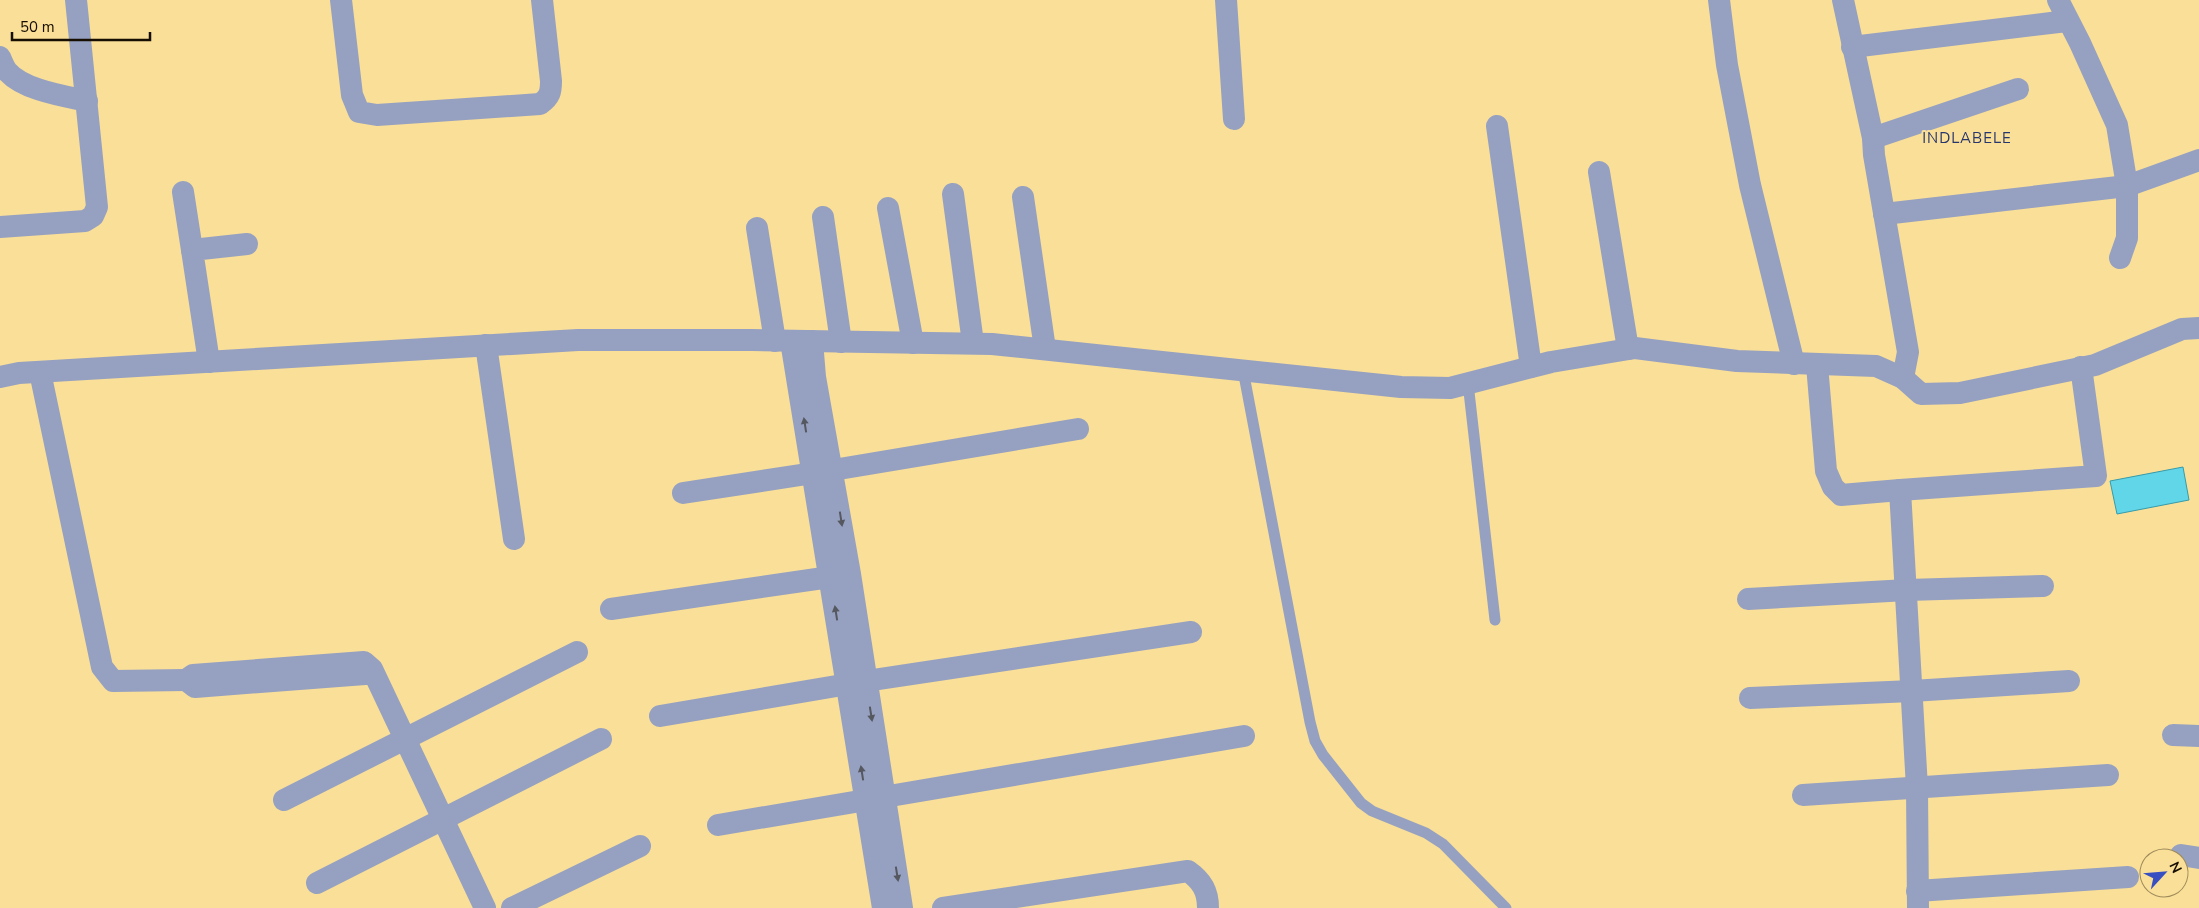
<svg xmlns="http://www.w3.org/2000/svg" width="2199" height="908" font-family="'Nunito Sans',sans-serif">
<rect width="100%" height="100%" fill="#fadf98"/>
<!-- building -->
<polygon fill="#62d6e9" stroke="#369baa" points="2183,467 2189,500 2117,514 2110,481"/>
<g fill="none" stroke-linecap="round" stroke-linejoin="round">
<!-- service -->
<g stroke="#96a1c1" stroke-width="11">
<polyline points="1243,370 1310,722 1315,741 1323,755 1361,803 1372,811 1426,833 1443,844 1506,908"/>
<polyline points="1468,383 1495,620"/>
</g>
<!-- minor -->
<g stroke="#96a1c1" stroke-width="22">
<path d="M341 0 352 95 359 112 377 115 540 104C550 97 551 92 551 81L542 0"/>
<polyline points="1226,0 1234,119"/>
<polyline points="1719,0 1727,65 1750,185 1794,364"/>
<polyline points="1843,0 1873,138 1874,155 1908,352 1903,378"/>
<polyline points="2058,0 2080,43 2117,125 2127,186 2127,238 2120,258"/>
<polyline points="1852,47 2067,21"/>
<path d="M0 57C2 62 4 67 7 71 23 90 64 96 87 101"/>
<polyline points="1497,126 1531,367"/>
<polyline points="1873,138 2018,89"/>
<polyline points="1599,172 1628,349"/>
<polyline points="183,192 192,250"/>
<polyline points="953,194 973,343"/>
<polyline points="1023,197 1045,349"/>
<polyline points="888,208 913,343"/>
<polyline points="1884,214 2127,186 2199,160"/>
<polyline points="823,217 841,342"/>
<polyline points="0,227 85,221 93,216 97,207 76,0"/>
<polyline points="757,228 775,341"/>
<polyline points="791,341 883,908"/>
<polyline points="812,341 815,377 850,574 902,908"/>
<polyline points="486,345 514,539"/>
<polyline points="209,362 192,250 247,244"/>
<polyline points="1817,365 1826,471 1833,487 1841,495 1900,490 1917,788 1918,908"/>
<polyline points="40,372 102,667 113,681 186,680"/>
<polyline points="0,377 19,373 578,340 752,340 992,344 1401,387 1450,388 1551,362 1635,348 1737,361 1876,366 1903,378 1921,394 1960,393 2095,365 2182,329 2199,328"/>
<polyline points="1900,490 2096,476 2081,367"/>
<polyline points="683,493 833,470 1078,429"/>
<polyline points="1748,599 1907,590 2043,586"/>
<polyline points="611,609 844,575"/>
<polyline points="372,669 365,674 195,687 186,680 193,675 364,662 372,669 485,908"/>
<polyline points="1750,698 1912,691 2069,681"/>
<polyline points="660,716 866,681 1191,632"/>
<polyline points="2173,735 2199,736"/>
<polyline points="1803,795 2108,775"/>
<polyline points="284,800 577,652"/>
<polyline points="718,825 1244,736"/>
<polyline points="2181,855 2199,858"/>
<polyline points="317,883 601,739"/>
<polyline points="1917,891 2128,877"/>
<polyline points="512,908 640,846"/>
<path d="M943 908 1188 871C1202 881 1208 891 1208 908"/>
</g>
</g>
<!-- one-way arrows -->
<defs><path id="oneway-solid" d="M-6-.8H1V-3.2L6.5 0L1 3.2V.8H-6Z" transform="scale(1.25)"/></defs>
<g fill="#565860">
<use href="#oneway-solid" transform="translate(805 425) rotate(-99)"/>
<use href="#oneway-solid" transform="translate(841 519) rotate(81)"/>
<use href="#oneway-solid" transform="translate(836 613) rotate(-99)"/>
<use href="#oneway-solid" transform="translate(871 714) rotate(81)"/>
<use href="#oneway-solid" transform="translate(862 773) rotate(-99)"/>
<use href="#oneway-solid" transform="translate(897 874) rotate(81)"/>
</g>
<g text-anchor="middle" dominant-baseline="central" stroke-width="4" stroke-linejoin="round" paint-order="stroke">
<!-- quarter labels -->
<g font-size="15" letter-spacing="1" fill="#25356d" stroke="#fadf98">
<text x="1967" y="138">INDLABELE</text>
</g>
</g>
<!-- north arrow -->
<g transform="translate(2164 873) rotate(64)"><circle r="24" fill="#fadf98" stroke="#9f8b5b"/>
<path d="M0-4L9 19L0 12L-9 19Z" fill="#374fc1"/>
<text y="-8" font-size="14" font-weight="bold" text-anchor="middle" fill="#160e00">N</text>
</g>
<!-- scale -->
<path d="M12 32v8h138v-8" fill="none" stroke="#160e00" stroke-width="2.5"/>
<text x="20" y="32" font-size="15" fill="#160e00" stroke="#fadf98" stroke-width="4" paint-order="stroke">50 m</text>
</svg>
